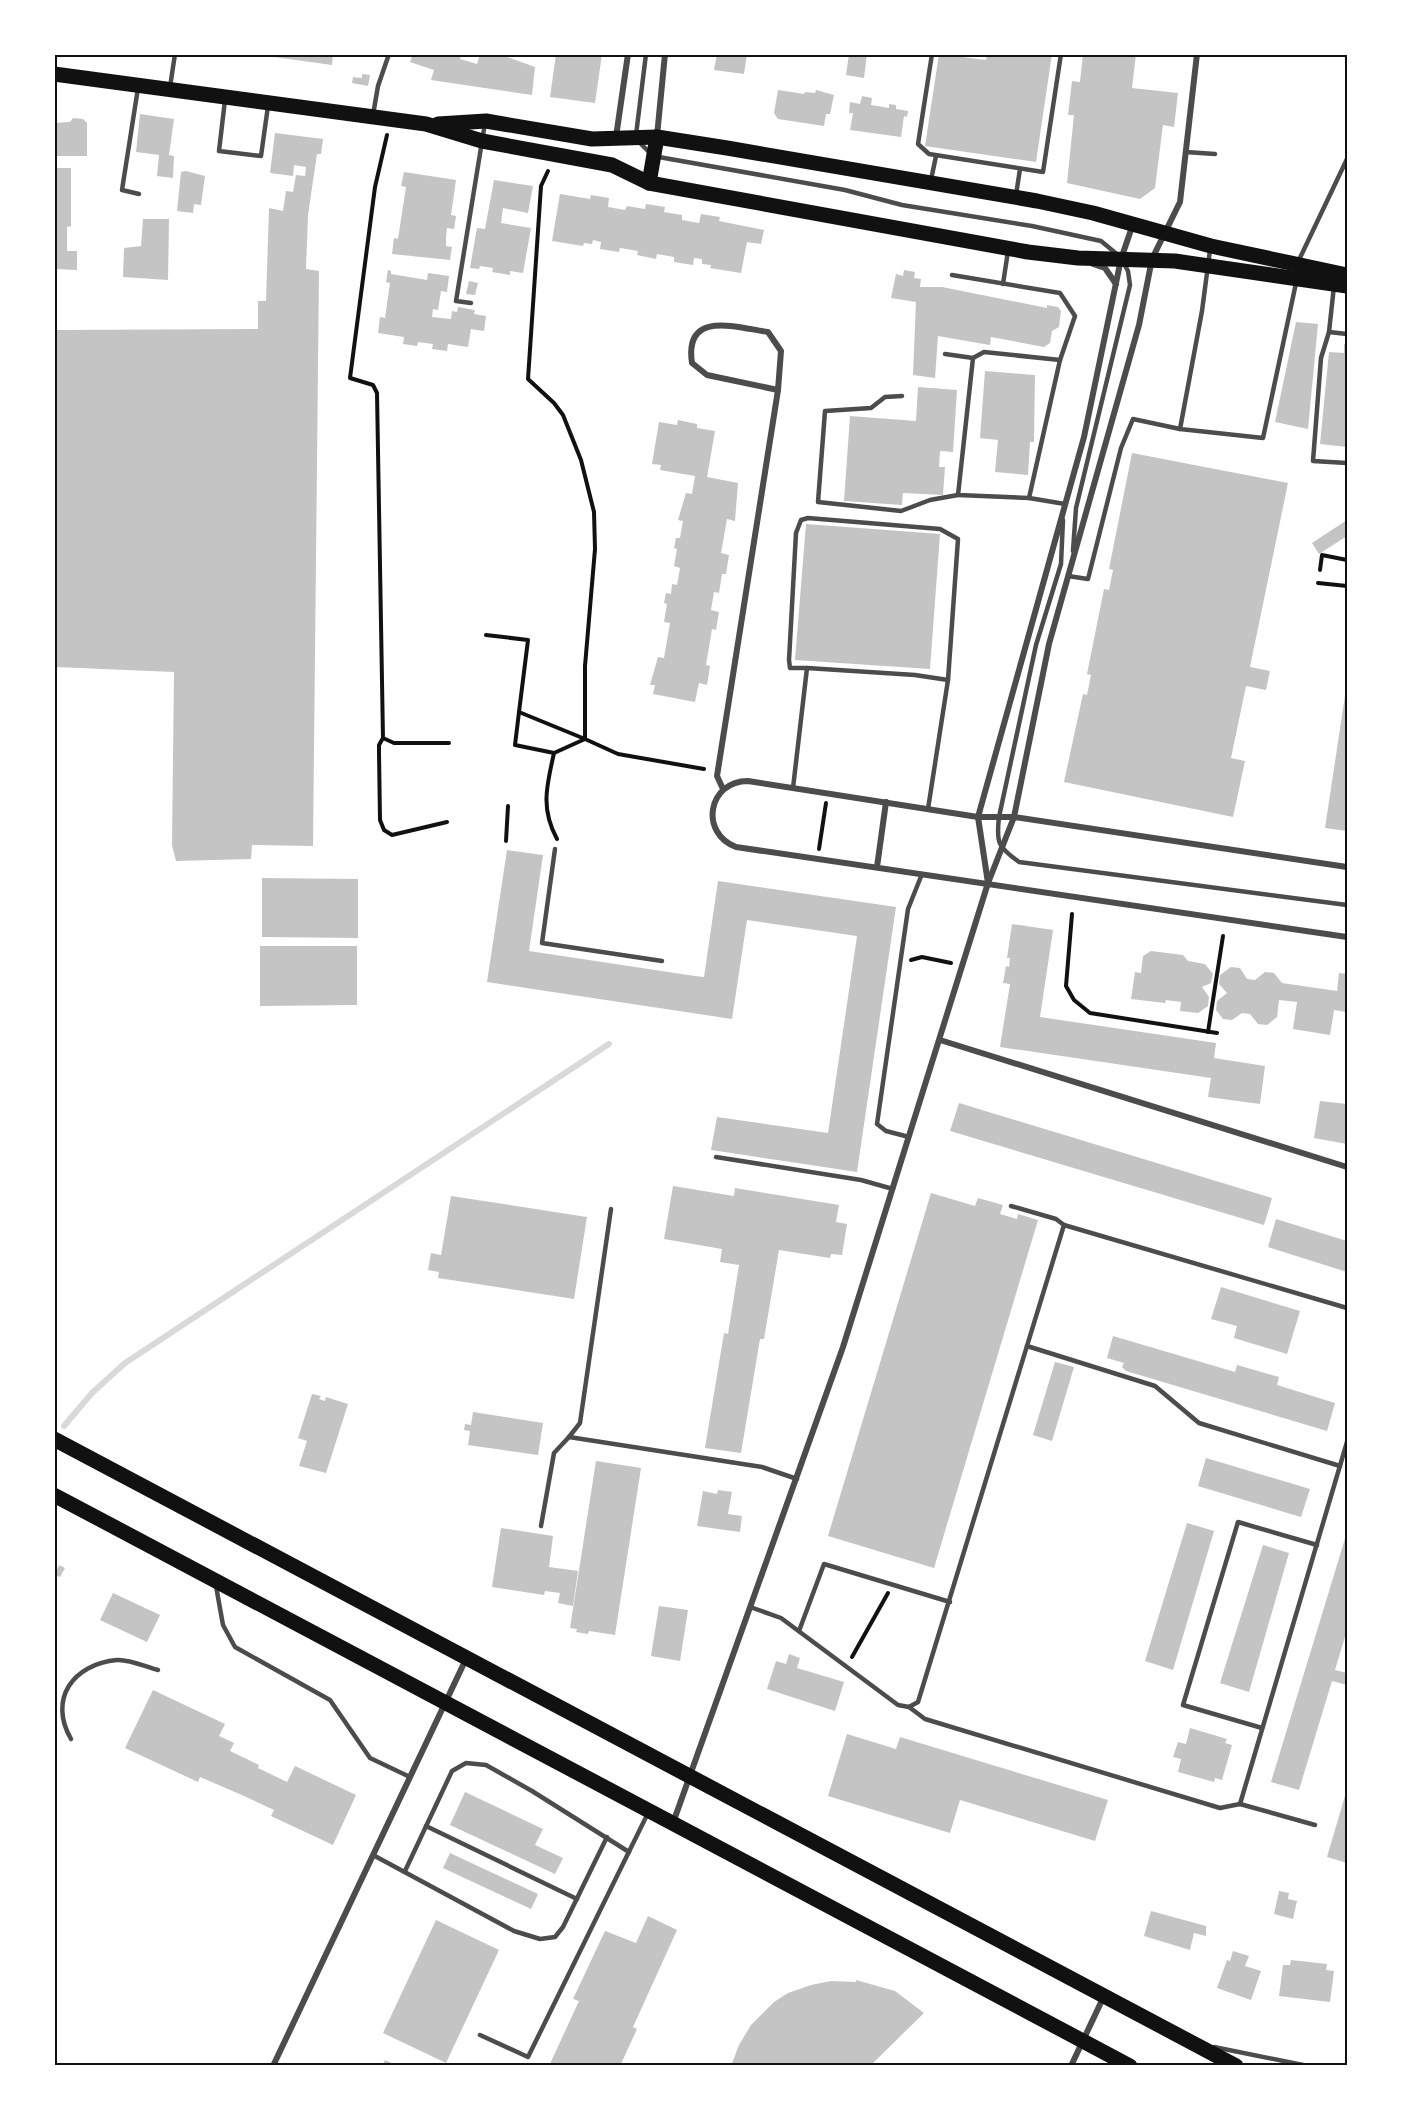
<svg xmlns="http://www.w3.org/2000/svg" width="1401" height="2120" font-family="'Libre Baskerville',serif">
<rect width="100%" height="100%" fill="#fff"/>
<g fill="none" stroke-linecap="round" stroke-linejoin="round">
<!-- stream -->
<polyline stroke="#d9d9d9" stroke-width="6" points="64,1426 92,1393 125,1363 609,1044"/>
</g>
<!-- building -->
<g fill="#c4c4c4">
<polygon points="252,54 333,54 332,65"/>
<polygon points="413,54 461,54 460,59 477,64 480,54 499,54 535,67 532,95 431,80 434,70 410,62"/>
<polygon points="556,54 602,54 595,103 550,97"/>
<polygon points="717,54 747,54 744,74 714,70"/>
<polygon points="849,54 867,54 864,78 846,75"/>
<polygon points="939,54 986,60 987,54 1052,54 1036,162 925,146"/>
<polygon points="1083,54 1136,54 1132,88 1178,93 1174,127 1163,125 1155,188 1140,199 1067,183 1074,115 1068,115 1072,81 1080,82"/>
<polygon points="362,74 370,75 368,86 352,83 353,77 362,78"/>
<polygon points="778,90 804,94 805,92 815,93 816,90 834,95 830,114 826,114 824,126 778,119 774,113"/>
<polygon points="862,96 872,98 871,105 889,108 889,104 896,105 896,109 908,111 907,117 904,116 901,137 850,130 853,113 849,113 850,102 860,104"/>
<polygon points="140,114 174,119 169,155 174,156 173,178 157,176 159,155 136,152"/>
<polygon points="73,118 83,119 87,123 87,156 54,156 54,123 70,122"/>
<polygon points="275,133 323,139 321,154 317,154 308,215 306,269 319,271 313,846 252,845 251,859 176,861 172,845 174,672 56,667 57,330 258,329 258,301 266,301 269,208 283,211 286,191 293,192 296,175 305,176 306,167 294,165 293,176 270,173"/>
<polygon points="54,168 71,168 71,226 67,227 67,251 77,251 77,270 54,269"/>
<polygon points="186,171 205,176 201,205 194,204 193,213 177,211 181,172"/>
<polygon points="404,172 456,180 451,215 456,216 454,229 447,228 446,237 446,246 452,247 450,260 392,254 394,238 398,239 406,187 401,186"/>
<polygon points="494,180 533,186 528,213 503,208 501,223 531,228 523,273 510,271 510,275 492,272 493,268 480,266 479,269 470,268 477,228 485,229"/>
<polygon points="560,194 590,199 591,195 609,198 608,207 625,210 627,206 645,209 646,204 665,207 664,212 682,215 682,220 699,223 701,214 720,217 719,221 764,230 761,244 747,242 741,273 710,268 711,265 702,264 702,259 694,258 693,265 674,262 674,257 657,254 656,259 637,255 638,251 620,248 619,252 600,249 601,242 593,240 592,244 584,243 583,246 552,241"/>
<polygon points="143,219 169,219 168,280 123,277 124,248 141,246"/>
<polygon points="388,270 391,271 391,274 427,280 428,273 449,276 447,292 441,291 438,310 433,309 432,317 451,319 452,311 457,312 458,307 475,310 474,314 486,316 484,331 471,329 468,347 448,344 447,351 432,349 433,344 418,342 417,346 403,344 404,337 378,333 380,317 385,318 390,283 386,282"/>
<polygon points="904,270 915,272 914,278 921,279 920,287 942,287 1047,308 1047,305 1058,307 1061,311 1059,327 1052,331 1050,343 1044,347 991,337 990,345 938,336 935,378 913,375 916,302 891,298 896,274 903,276"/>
<polygon points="469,281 478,283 475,295 466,294"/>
<polygon points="1296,322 1318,324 1308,429 1275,422"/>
<polygon points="1344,344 1347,344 1347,447 1320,444 1329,352 1344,353"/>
<polygon points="985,371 1035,375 1034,442 1030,442 1028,475 995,472 998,440 980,438"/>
<polygon points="918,387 957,390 953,452 940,451 939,467 945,467 943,495 903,493 902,505 844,501 850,416 916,421"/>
<polygon points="678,420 697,424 697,428 715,431 707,477 738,483 735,521 727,519 721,553 729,555 726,574 722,574 719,593 714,592 711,610 719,612 716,630 712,629 706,665 710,666 707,685 699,683 695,702 653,694 655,685 650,685 658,657 664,658 670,623 664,622 667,604 664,603 666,593 671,594 672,584 677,585 680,568 674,566 677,549 674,548 676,538 680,538 683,521 678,520 686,493 692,494 695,476 660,470 661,465 652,464 659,422 677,425"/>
<polygon points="1132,453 1288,483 1250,667 1270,671 1266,690 1246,686 1231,758 1245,761 1233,817 1064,782 1083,694 1087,695 1091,675 1087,674 1104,589 1109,590 1113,570 1109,569"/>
<polygon points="1347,520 1347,536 1319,554 1312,543"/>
<polygon points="806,524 940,534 930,669 795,660"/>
<polygon points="1346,689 1347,689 1347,831 1325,828"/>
<polygon points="507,850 543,855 529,951 695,976 704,977 718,881 896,907 857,1172 711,1150 717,1117 828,1133 857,936 747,920 732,1019 487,982"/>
<polygon points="262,878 358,879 358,938 262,937"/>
<polygon points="1012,924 1053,930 1040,1017 1216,1043 1214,1058 1265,1066 1260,1104 1208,1097 1211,1078 1000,1047 1010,984 1003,983 1006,966 1009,967 1010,958 1007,958"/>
<polygon points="260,946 357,946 357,1005 260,1006"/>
<polygon points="1151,951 1183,955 1188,961 1205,964 1213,974 1211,983 1202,987 1209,997 1208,1006 1198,1013 1180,1011 1181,1002 1166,1000 1165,1003 1131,999 1135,972 1141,973 1143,956"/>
<polygon points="1231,967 1240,968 1247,979 1255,980 1265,972 1274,973 1282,983 1337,991 1339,973 1347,974 1347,1012 1334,1010 1330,1035 1293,1029 1297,1002 1279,1000 1277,1017 1267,1025 1258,1024 1250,1014 1242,1013 1232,1020 1223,1019 1216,1010 1217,1001 1227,993 1219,984 1220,975"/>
<polygon points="1320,1101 1347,1104 1347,1144 1314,1138"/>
<polygon points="959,1103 1272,1198 1264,1225 950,1131"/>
<polygon points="673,1186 734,1196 735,1188 839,1205 836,1222 847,1224 842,1255 831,1254 830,1258 779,1250 764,1339 760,1339 741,1453 705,1448 724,1333 728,1334 739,1265 720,1262 722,1249 664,1239"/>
<polygon points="931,1193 975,1206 978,1198 1003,1205 1000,1214 1017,1219 1018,1214 1038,1220 934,1568 828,1536"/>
<polygon points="451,1196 587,1217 574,1299 438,1278 439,1272 428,1270 431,1253 441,1255"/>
<polygon points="1276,1219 1347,1241 1347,1272 1268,1247"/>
<polygon points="1221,1287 1300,1311 1287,1354 1234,1338 1237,1326 1211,1319"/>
<polygon points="1113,1336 1235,1372 1237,1365 1279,1377 1277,1385 1335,1403 1327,1431 1126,1371 1122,1367 1124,1363 1107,1358"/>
<polygon points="1055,1362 1074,1367 1052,1441 1033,1435"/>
<polygon points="312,1394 321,1396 319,1399 325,1401 326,1397 348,1404 326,1473 299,1466 307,1441 298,1438"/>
<polygon points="473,1412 543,1423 538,1455 468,1445 470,1431 464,1430 465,1424 471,1425"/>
<polygon points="1206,1458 1310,1489 1301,1517 1198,1486"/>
<polygon points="596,1461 641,1468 615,1635 589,1631 588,1634 576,1632 577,1629 570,1628"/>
<polygon points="718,1490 732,1492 728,1514 742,1516 740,1532 697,1526 703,1491 717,1494"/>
<polygon points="1187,1523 1214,1531 1173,1670 1145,1661"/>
<polygon points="501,1528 553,1536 549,1567 578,1571 573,1606 558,1603 560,1593 545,1591 544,1595 492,1587"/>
<polygon points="1347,1532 1347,1630 1335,1670 1347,1673 1347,1685 1332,1681 1299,1790 1271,1782"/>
<polygon points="1263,1545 1289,1553 1249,1692 1220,1683"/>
<polygon points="59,1565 65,1568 60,1577 55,1575"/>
<polygon points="113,1593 160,1615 147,1642 100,1620"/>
<polygon points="659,1606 688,1610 680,1661 651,1656"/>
<polygon points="789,1654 800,1658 797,1668 844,1682 835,1711 767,1689 776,1661 786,1664"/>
<polygon points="153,1690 225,1724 219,1736 234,1743 230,1751 259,1765 258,1768 287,1782 295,1766 356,1795 333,1845 271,1816 274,1810 244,1796 200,1777 198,1782 125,1748"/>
<polygon points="1190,1728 1227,1739 1225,1743 1232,1745 1222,1780 1215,1778 1214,1782 1178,1772 1181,1759 1173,1757 1178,1742 1186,1744"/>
<polygon points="847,1734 896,1749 900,1737 1108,1800 1095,1841 960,1800 950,1833 828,1796"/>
<polygon points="1347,1789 1347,1863 1327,1857"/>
<polygon points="465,1792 543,1829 535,1845 563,1858 555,1874 450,1825"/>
<polygon points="450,1853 538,1894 531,1909 443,1868"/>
<polygon points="1279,1891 1289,1893 1288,1899 1297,1901 1293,1919 1274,1914"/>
<polygon points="1151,1911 1206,1926 1206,1936 1194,1933 1190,1950 1144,1936"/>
<polygon points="648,1916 677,1930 633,2027 637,2029 620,2066 549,2066 579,2001 573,1999 605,1931 636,1943"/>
<polygon points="436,1920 499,1950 446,2063 383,2033"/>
<polygon points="1233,1951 1249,1956 1245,1966 1261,1971 1251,2000 1217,1988 1227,1960 1230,1961"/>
<polygon points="1291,1960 1327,1964 1326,1970 1334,1971 1330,2002 1279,1996 1283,1965 1290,1965"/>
<polygon points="856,1980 895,1991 924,2013 870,2066 731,2066 739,2045 751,2025 774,2002 788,1993 811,1985 831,1981 856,1982"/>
<polygon points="385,2060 398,2066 382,2066"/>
</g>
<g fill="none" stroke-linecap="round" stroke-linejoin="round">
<!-- path -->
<g stroke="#111" stroke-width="4">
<polyline points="1216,54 1217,54"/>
<polyline points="387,135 375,187 350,378 373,385 377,393 383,738 394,743 449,743"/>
<polyline points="548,171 541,186 528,379 554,403 563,415 581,460 594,512 595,549 585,666 585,739 618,754 704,769"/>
<polyline points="1320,570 1322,555 1347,560"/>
<polyline points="1318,583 1347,586"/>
<polyline points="486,635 528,640 519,712 585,739 554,753"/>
<path d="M519 712 515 745 554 753C547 785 540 808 557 839"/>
<polyline points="383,738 379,745 379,753 380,820 384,830 392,835 447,822"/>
<polyline points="506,841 508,806"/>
<polyline points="819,849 826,803"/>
<polyline points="1072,914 1066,986 1074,1000 1090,1013 1217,1033"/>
<polyline points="911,960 922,957 951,963"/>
<polyline points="1208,1032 1223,936"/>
<polyline points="852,1657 888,1593"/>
</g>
<!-- service -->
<g stroke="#4c4c4c" stroke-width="4.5">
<polyline points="932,54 918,144 929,154 1043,172 1061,54"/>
<polyline points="170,87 175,54"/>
<polyline points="138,88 122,190 139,194"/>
<polyline points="225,100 219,151 261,156 268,106"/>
<polyline points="373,115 378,86 389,54"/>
<polyline points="636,135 646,54"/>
<polyline points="639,142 653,156 845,190 902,205 1032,226 1101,241 1118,255"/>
<polyline points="1186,152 1215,154"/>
<polyline points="931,180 936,156"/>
<polyline points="1016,195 1020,169"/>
<polyline points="1210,250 1202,311 1180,429 1263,438 1296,283"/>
<polyline points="1298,262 1347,159"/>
<polyline points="952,275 1060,293 1075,316 1060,360 1029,498"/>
<polyline points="1003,284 1008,251"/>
<polyline points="1334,286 1329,332 1347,334"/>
<polyline points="471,303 456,301 485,123"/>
<polyline points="1329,332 1321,358 1313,461 1347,463"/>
<polyline points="945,354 973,358 984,352 1060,360"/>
<polyline points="973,358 958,495 1029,498 1065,504"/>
<polyline points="902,396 885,397 871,408 825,411 818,502 901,511 930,500 958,495"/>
<path d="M1063 520 1061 564 1036 645 999 817C996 843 998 847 1019 862L1347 905"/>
<polyline points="1073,551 1076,508 1130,285 1128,271 1123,262"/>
<polyline points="1068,576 1088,579 1121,448 1133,419 1180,429"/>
<polyline points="807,668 790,668 789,660 796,533 801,520 808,518 940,529 958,539 948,680 928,809"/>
<polyline points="793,788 807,668 915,675 948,680"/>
<polyline points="555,849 542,943 662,961"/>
<polyline points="909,1137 886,1131 877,1124 908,909 922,874"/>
<polyline points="716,1157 861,1180 893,1189"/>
<polyline points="1011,1206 1056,1219 1064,1225"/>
<polyline points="611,1209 580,1423 569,1437 762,1467 797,1479"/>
<polyline points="1027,1346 1155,1386 1199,1423 1340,1466"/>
<polyline points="541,1526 554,1453 569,1437"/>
<polyline points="216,1586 223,1625 235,1647 330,1700 370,1758 410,1777"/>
<polyline points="750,1607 781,1618 898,1705 909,1707 918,1702 1064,1225 1347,1308"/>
<polyline points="799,1631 824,1564 950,1602"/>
<polyline points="909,1707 925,1719 1220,1808 1240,1804"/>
<polyline points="1262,1728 1183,1705 1238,1522 1317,1545"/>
<path d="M71 1739C48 1699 73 1664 117 1660 129 1659 146 1667 158 1670"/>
<polyline points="1315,1825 1240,1804 1347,1442"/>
<polyline points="426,1826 577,1899"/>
<polyline points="373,1855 514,1931 540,1939 555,1937 563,1927 607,1837"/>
<polyline points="405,1871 452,1771 466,1763 486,1765 532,1791 629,1852"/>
<polyline points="480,2035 528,2057 648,1813"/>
<polyline points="1214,2047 1308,2066"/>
</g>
<!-- minor -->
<g stroke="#4c4c4c" stroke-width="6">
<polyline points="657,136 665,54"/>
<polyline points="616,137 628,54"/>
<polyline points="1093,264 1105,268 1116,284"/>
<path d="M723 789 717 776 778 390 781 351 768 332C735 327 684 310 692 363L707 375 778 390"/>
<polyline points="877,867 886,802"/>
<path d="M1347 867 1014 817H978L748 781C708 781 699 833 736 847L1347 937"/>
<polyline points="988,883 978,817 1084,437 1121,259 1133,224"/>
<polyline points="940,1040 1347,1167"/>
<polyline points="673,1823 843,1347 988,883 1014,817 1049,644 1139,325 1152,259 1180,202 1197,54"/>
<polyline points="273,2066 466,1659"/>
<polyline points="1071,2066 1104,1996"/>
</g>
<!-- primary -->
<g stroke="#111" stroke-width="15">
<polyline points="54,74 426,124 482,141 612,165 649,183 1028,252 1078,258 1175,261 1347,286"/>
<polyline points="438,124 486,121 592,139 657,137 727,148 1037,201 1093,213 1211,246 1347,275"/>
<polyline points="649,183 657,137"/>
<polyline points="54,1439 1236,2066"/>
<polyline points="54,1495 1130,2066"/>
</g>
</g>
<!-- border -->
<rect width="1401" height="2120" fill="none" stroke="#ffffff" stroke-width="111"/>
<rect x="56" y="56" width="1290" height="2008" fill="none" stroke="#111" stroke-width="2"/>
</svg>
